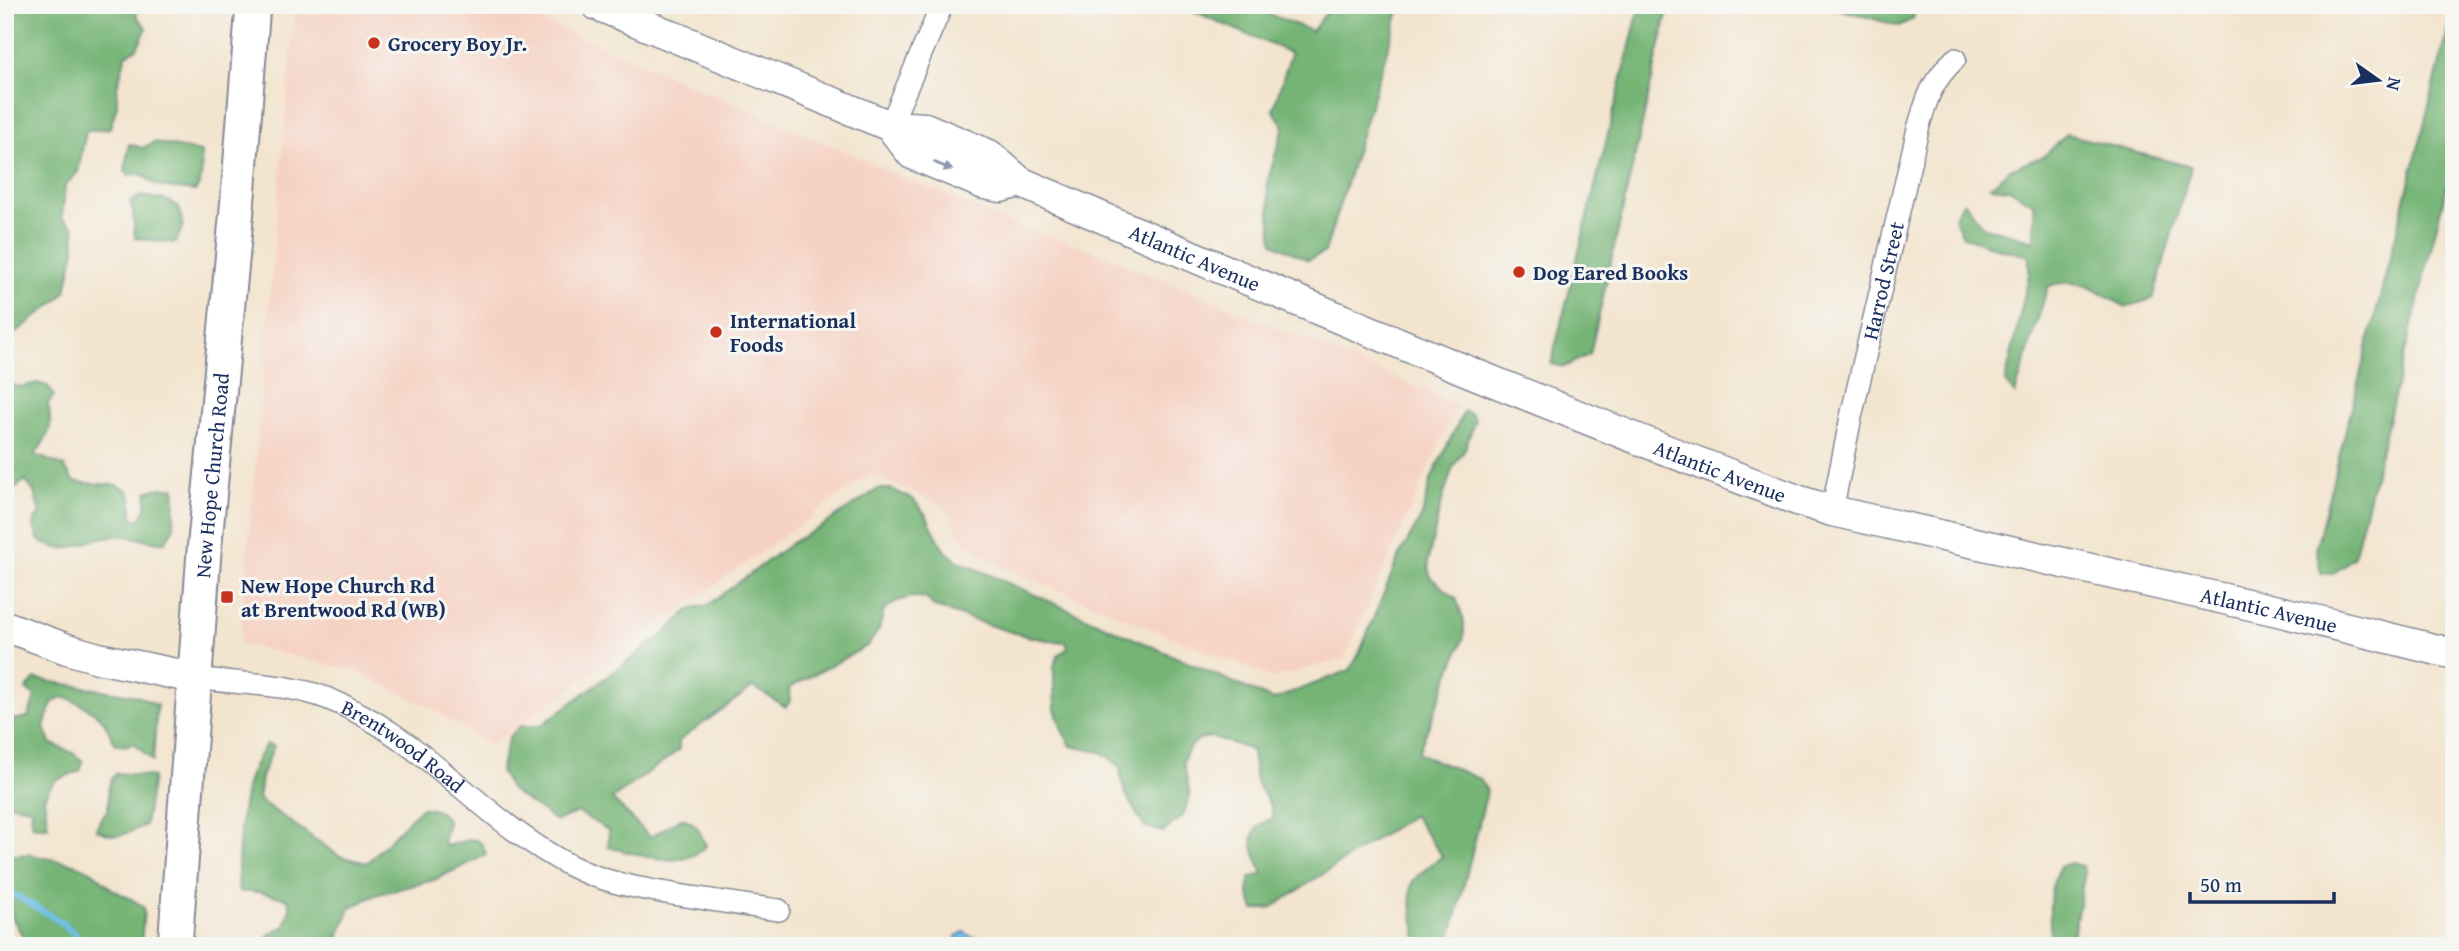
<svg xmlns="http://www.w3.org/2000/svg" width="2459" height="951" font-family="'Gentium Book Plus',serif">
<rect width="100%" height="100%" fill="#f6f6f2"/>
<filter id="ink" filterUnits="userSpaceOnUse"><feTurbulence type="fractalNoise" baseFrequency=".0143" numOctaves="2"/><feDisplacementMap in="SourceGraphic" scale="14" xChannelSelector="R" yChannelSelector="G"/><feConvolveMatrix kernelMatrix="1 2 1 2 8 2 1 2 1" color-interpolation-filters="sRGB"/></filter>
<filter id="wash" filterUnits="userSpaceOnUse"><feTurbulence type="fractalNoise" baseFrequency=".00686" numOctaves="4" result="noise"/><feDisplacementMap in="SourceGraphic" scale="28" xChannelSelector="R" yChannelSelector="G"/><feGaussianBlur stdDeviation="1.57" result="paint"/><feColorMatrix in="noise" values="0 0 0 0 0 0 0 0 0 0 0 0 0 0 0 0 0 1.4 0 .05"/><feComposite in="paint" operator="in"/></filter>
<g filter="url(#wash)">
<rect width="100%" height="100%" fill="#f3e4ce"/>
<!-- built -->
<polygon fill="#f6d2c3" points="295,5 506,5 1022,228 1095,251 1457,404 1344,659 1272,678 1003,567 963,542 946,507 870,474 490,746 438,712 359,672 240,643"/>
<!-- forest -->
<g fill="#74b475" stroke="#48726a" stroke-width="2">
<polygon points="5,5 136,5 137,17 147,28 137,48 126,55 117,87 117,105 110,128 86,131 78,172 65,186 62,218 74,227 75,249 66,291 59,299 5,341"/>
<polygon points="1179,5 1246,5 1312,31 1332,5 1401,5 1325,252 1308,260 1273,243 1267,183 1284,126 1273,110 1291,53"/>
<polygon points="1640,5 1669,5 1590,354 1564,367 1551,364"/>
<polygon points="1824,5 1917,5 1913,19 1899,26"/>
<polygon points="2454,8 2454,157 2354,557 2333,574 2321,573 2316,547"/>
<path d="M2067 134 2191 167 2153 299 2125 307C2099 291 2079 276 2048 286L2015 394 2005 382 2029 275V256L2000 249 1963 236 1954 217 1964 202 1984 227 2034 241V204L2009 189 1990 187 2010 169 2044 156Z"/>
<path d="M154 142 201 152C201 166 204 181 195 191 185 189 162 189 154 184 143 178 146 171 129 175L125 172 129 144 143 148Z"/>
<polygon points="141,196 166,200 179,207 183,227 175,243 135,238 133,211 130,202"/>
<path d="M37 383 48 386 54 396 48 403C53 430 50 433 35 455L64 466 74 482 116 485 128 490 132 501V518L140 520 146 508 147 492 159 488H175L174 527 165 542C150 542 137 537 122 536 86 533 74 561 39 541L33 523 40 513 34 492 25 480 16 488 5 490V384L20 387Z"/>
<path d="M1464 411 1471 414 1475 420 1464 451 1453 467 1440 507 1428 561 1430 577 1456 598 1464 621V637L1418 753 1480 779 1487 791 1449 946H1419C1416 933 1406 890 1413 881 1420 872 1433 864 1442 856L1413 815 1271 908 1254 910 1248 892 1250 878 1263 874C1254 850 1241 832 1272 818 1275 803 1260 794 1256 780 1254 770 1254 760 1251 750L1213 737 1199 739 1189 748 1183 761 1190 795 1183 816 1163 832 1145 827C1132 807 1121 790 1120 766L1101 752 1071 746 1062 730 1055 709 1054 686V666L1058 655 1068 648 1066 642C1020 639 979 621 935 607L926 598 912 597 897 601 884 610 879 630 867 646 789 688 790 701 786 707 753 687 679 741V750L612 799 650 837 681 818C697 822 700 831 706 846 680 872 639 854 608 847L609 831 578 812 556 821 511 790 500 771 509 737 520 726H540L663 635 687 612 693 608 708 605 793 542 819 528 878 489H891L913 499 926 515 944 550 958 561 1273 700 1350 670 1359 654 1399 556 1422 516 1431 479Z"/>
<path d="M35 679 138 696 157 705 153 761 134 743C107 753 114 731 101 718 91 709 75 700 62 697L52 703 44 727 50 743 73 753 83 761 80 771 56 780 49 789 44 798 48 827 32 825 31 808 5 804V736L11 727 12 720 28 717 35 697 26 689Z"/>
<path d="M266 744 274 746 261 777 258 799 339 856 367 863 421 808C434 808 442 810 448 822L443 842 447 846C465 841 481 831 486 855L434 880 375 895 350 908 335 946H259L271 933 285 926 290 908 288 899 259 892H239C236 867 241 795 251 773 255 763 261 753 266 744Z"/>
<path d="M117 773 153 777 145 825C125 834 118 841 96 829L101 818 108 810C110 794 104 785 117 773Z"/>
<path d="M29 854C48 860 71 860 89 870 97 874 103 882 111 888 122 896 134 898 144 908L141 946H28L5 904V856Z"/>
<path d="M2071 863 2083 867 2084 877 2071 946H2051C2050 918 2046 891 2060 866Z"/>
</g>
<!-- water -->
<polygon fill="#70c0eb" stroke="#4678a4" stroke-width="2" points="964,932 972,937 986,940 991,946 956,946 956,936"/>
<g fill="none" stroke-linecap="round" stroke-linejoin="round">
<!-- stream -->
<polyline stroke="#70c0eb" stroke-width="6" points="5,889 61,922 89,946"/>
</g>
</g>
<g filter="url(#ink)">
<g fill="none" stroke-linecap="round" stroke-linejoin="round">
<!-- street casing -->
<g stroke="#878a96" stroke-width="24">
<g id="street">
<polyline points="890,126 942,5"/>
<path id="s1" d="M1832 511 1851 417 1918 129C1927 98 1931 82 1955 59"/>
<path id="s2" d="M195 678C238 684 286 683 326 698 421 734 482 821 571 866 604 883 643 889 679 895 712 900 746 906 779 910"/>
</g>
</g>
<!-- secondary casing -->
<g stroke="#878a96" stroke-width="33">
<g id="secondary">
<path id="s3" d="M597 5 890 126 925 128 989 155 1020 182C1278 294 1537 403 1800 501L1832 511 2278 611 2454 654"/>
<polyline points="890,126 912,154 984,184 1001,187 1020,182"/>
<polyline points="5,626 67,649 98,658 195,678"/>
</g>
</g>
<!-- primary casing -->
<g stroke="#878a96" stroke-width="37">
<g id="primary">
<path id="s4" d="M175 946 204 552 237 209 253 5"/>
</g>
</g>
<!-- street -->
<use href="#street" stroke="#fff" stroke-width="21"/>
<!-- secondary -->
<use href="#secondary" stroke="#fff" stroke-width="30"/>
<!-- primary -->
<use href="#primary" stroke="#fff" stroke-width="33"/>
</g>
<!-- one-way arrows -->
<defs><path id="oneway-solid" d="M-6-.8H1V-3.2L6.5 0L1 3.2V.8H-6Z" transform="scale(1.75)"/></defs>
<use fill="#8d97ae" href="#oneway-solid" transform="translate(943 166) rotate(22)"/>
</g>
<!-- markers -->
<g fill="#c8321e" stroke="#f6f6f2" stroke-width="2.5">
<circle cx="374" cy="43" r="7"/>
<circle cx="1519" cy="272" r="7"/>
<circle cx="716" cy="332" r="7"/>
<rect x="220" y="590" width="14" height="14" rx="3.5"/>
</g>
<g text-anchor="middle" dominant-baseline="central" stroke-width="6" stroke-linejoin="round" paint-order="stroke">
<!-- poi labels -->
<g font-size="21" font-weight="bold" fill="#1b2f5e" stroke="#f6f6f2" text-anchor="start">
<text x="388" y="43">Grocery Boy Jr.</text>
<text x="1533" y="272">Dog Eared Books</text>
<text x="730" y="320">International<tspan x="730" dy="24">Foods</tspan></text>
<text x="241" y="585">New Hope Church Rd<tspan x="241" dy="24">at Brentwood Rd (WB)</tspan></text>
</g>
<!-- street labels -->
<g font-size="21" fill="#1b2f5e" stroke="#f6f6f2">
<text stroke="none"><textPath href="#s3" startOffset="653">Atlantic Avenue</textPath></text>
<text stroke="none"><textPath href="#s1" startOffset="236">Harrod Street</textPath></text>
<text stroke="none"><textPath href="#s3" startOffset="1220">Atlantic Avenue</textPath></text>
<text stroke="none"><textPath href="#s4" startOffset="472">New Hope Church Road</textPath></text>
<text stroke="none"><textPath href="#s3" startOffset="1787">Atlantic Avenue</textPath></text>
<text stroke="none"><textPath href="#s2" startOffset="224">Brentwood Road</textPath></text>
</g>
</g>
<!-- margin -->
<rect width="2459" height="951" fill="none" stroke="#f6f6f2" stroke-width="28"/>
<!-- north arrow -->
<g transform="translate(2378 80) rotate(104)" stroke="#f6f6f2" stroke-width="5" paint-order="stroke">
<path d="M0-5L12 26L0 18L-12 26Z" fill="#1b2f5e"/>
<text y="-10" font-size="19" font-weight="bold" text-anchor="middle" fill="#1b2f5e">N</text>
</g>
<!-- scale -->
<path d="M2190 892v10h144v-10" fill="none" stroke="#1b2f5e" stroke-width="3.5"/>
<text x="2200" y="892" font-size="21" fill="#1b2f5e" stroke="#f6f6f2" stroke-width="5" paint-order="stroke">50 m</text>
</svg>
